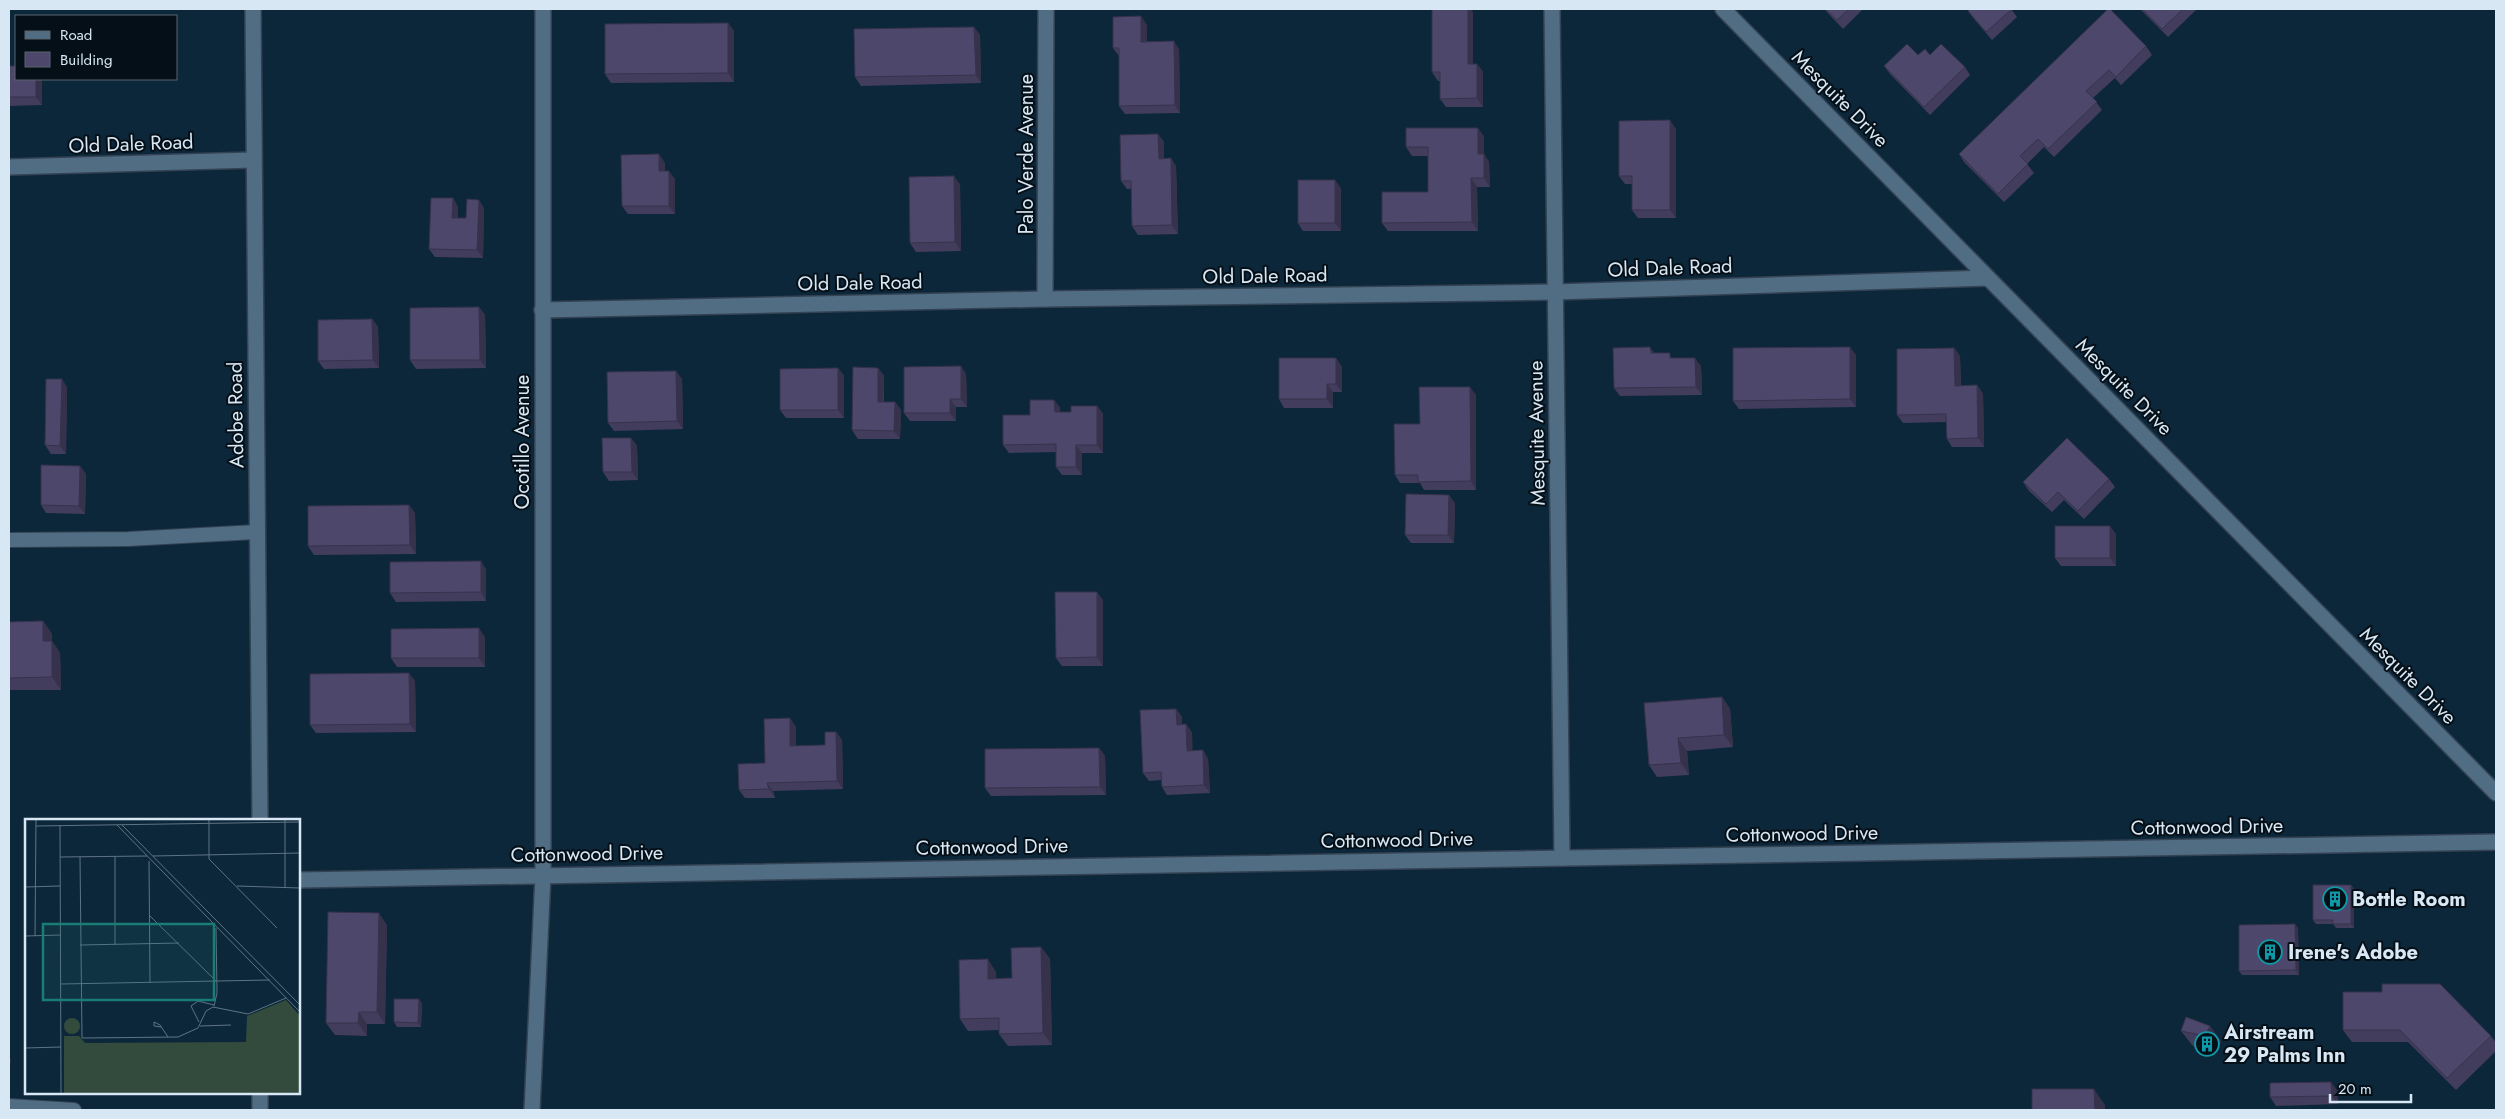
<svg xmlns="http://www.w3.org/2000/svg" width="2505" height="1119" font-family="Jost,sans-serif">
<rect width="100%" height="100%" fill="#0d273a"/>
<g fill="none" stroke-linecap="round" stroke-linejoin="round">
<!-- lane casing -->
<g stroke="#344353" stroke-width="16">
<g id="lane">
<polyline points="9,540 128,539 257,532"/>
<polyline points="9,1106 74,1110"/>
</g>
</g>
<!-- street casing -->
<g stroke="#344353" stroke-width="18">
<g id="street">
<polyline points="1552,9 1562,858"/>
<polyline points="1723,9 2496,793"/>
<polyline points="9,167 253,160"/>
<polyline points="1045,299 1046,9"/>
<polyline points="542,310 1045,299 1555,292 1988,278"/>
<polyline points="299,880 2496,842"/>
<polyline points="532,1110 543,875 543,9"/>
</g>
</g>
<!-- secondary casing -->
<g stroke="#344353" stroke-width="18">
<g id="secondary">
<polyline points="253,9 260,820"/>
<polyline points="260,1110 260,1093"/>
</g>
</g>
<!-- lane -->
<use href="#lane" stroke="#516d83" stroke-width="14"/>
<!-- street -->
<use href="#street" stroke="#516d83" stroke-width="15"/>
<!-- secondary -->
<use href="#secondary" stroke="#516d83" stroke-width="15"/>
</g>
<!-- wall -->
<g fill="#423d5c">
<polygon points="1824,9 1863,9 1843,29"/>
<polygon points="2011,9 2017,17 1992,40 1974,19 1968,11"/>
<polygon points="2140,9 2197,9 2168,37"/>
<polygon points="1473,12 1473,64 1477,64 1483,72 1483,107 1446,107 1440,99 1440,81 1438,81 1432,72"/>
<polygon points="728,23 734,31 734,82 611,83 605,74"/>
<polygon points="1147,25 1147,41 1179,49 1180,113 1125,114 1119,106 1119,56 1113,48"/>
<polygon points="974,27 980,35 981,83 861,86 855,77"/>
<polygon points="2146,46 2152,55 2121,85 2115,78 2093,98 2102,110 2054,157 2044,147 2027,164 2034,173 2004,202 1964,162 1959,154"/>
<polygon points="1930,55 1965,67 1970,75 1930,115 1890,74 1884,66"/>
<polygon points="9,66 42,79 42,105 9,106"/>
<polygon points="1676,129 1676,218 1638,218 1632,210 1632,184 1625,184 1619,176"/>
<polygon points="1158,134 1164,142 1164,158 1176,166 1178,234 1138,235 1132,226 1131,189 1127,189 1121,181"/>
<polygon points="1484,136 1484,154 1489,162 1490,187 1477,187 1478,231 1388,231 1382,223 1428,192 1428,156 1412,156 1406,147"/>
<polygon points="665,163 665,171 675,179 675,214 628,214 622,206"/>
<polygon points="960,184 961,251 916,252 910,243"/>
<polygon points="1341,188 1341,231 1303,231 1298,223"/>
<polygon points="453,198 458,207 458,218 466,218 484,208 483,258 435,257 429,249"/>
<polygon points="479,307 485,315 486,368 416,369 410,360"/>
<polygon points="372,319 378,327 379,368 324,369 318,361"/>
<polygon points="1954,348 1960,356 1961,386 1977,385 1983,394 1984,447 1952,447 1947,439 1946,422 1903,423 1897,415"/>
<polygon points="1655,353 1701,366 1702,395 1620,396 1614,388"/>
<polygon points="1856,355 1856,407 1739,409 1733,401"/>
<polygon points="1336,358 1342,367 1342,392 1333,392 1333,408 1284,408 1279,399"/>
<polygon points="838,368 844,376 844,418 786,418 780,410"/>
<polygon points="878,368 884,376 884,402 895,402 901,410 900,439 858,439 852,430"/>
<polygon points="966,374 967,407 956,407 956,421 910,421 904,413"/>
<polygon points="682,379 683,429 614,431 608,423"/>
<polygon points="67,387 66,454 51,454 45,445"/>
<polygon points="1476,395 1476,490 1424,490 1420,483 1400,483 1395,475 1420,424"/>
<polygon points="1054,400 1060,408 1060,412 1071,412 1097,406 1103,414 1103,453 1082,453 1082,475 1062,475 1056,467 1056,452 1009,453 1003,445 1030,415"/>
<polygon points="631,438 637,446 638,480 609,481 603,472"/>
<polygon points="80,466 86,474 85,514 46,513 41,505"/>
<polygon points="2109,479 2115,487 2084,519 2064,500 2052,512 2029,491 2023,482"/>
<polygon points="1455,503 1454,543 1411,543 1405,535"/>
<polygon points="409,505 415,513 416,554 314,555 308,546"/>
<polygon points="2116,534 2116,566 2061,566 2055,558"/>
<polygon points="486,569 486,601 396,602 390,593"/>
<polygon points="1103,600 1103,666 1062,666 1056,658"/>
<polygon points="43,621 52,634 52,641 60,653 61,690 9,690 9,622"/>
<polygon points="485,637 485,667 397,667 391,658"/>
<polygon points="415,681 416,732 316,733 310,725"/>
<polygon points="1722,697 1730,709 1733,747 1687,751 1689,775 1657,777 1649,765"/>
<polygon points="1176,709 1182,717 1182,724 1186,724 1192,733 1192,751 1203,750 1208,759 1210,793 1167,795 1162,787 1161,780 1149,781 1143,773"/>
<polygon points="796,727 796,746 825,745 836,732 842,740 843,789 773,791 775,798 745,798 739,790 765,763"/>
<polygon points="1099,748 1105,756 1106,795 991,796 985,788"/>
<polygon points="2351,885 2354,889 2354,928 2336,928 2333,924 2316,924 2313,920"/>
<polygon points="387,925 385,1024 367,1024 367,1036 335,1035 326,1023"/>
<polygon points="2298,928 2299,975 2242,975 2239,971"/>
<polygon points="1041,947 1050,959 1052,1045 1008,1046 999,1034 999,1030 968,1031 960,1019 996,972 996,978 1012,978"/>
<polygon points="2343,992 2491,1036 2496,1043 2496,1051 2456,1090 2408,1042 2352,1042 2343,1030"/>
<polygon points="422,1003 421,1027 397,1027 394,1022"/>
<polygon points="2186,1017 2221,1041 2216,1052 2193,1046 2181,1031"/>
<polygon points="2337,1090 2338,1104 2276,1106 2270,1097"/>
</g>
<!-- shaded-wall -->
<g fill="#36324b">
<polygon points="1468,9 1471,9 1473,12 1473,72 1468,64"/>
<polygon points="1141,16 1147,25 1147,50 1141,42"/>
<polygon points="728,23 734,31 734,82 728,73"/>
<polygon points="974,27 980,35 981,83 976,75"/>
<polygon points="1174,41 1179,49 1180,113 1175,105"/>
<polygon points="1477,64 1483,72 1483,107 1477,98"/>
<polygon points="36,79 42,79 42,105 36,97"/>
<polygon points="1670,120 1676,129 1676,218 1670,210"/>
<polygon points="1478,128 1484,136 1484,154 1489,162 1490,187 1484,178 1478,154"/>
<polygon points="1158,134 1164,142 1164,167 1159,159"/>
<polygon points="659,154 665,163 665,179 659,171"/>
<polygon points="1171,158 1176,166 1178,234 1172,225"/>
<polygon points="669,171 675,179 675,214 669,206"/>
<polygon points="954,176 960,184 961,251 955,242"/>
<polygon points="1471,178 1477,187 1478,231 1472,222"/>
<polygon points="1335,180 1341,188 1341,231 1335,223"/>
<polygon points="453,198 458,207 458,226 452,218"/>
<polygon points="479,200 484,208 483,258 477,250"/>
<polygon points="479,307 485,315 486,368 480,360"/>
<polygon points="372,319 378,327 379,368 373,360"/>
<polygon points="1650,347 1656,355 1651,353"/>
<polygon points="1850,347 1856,355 1856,407 1850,399"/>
<polygon points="1954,348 1960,356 1961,394 1955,386"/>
<polygon points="1336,358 1342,367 1342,392 1336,384"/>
<polygon points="1695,358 1701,366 1702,395 1696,387"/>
<polygon points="961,366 966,374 967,407 961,399"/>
<polygon points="838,368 844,376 844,418 838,410"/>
<polygon points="878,368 884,376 883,410 878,402"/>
<polygon points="676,371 682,379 683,429 677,421"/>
<polygon points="62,379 67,387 66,454 60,446"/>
<polygon points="1327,384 1333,392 1333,408 1327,399"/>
<polygon points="1977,385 1983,394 1984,447 1978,438"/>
<polygon points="1470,387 1476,395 1476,490 1471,481"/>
<polygon points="950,399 956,407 956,421 950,413"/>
<polygon points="1054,400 1060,408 1060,421 1055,412"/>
<polygon points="895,402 901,410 900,439 894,431"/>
<polygon points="1097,406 1103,414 1103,453 1097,445"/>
<polygon points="631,438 637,446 638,480 632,472"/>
<polygon points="1076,445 1082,453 1082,475 1076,467"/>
<polygon points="80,466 86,474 85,514 79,506"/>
<polygon points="1449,495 1455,503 1454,543 1448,535"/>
<polygon points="409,505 415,513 416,554 410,545"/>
<polygon points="2110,526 2116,534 2116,566 2110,558"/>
<polygon points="481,561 486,569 486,601 481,592"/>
<polygon points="1097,592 1103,600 1103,666 1097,657"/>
<polygon points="43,621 52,634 52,653 43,641"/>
<polygon points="479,628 485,637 485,667 479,658"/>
<polygon points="52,641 60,653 61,690 52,677"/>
<polygon points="409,673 415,681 416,732 410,724"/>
<polygon points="1722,697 1730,709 1733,747 1724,735"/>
<polygon points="1176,709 1182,717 1182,733 1177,725"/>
<polygon points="790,718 796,727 796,755 790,746"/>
<polygon points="1186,724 1192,733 1193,759 1187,751"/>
<polygon points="836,732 842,740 843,789 837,781"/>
<polygon points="1678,738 1687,751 1689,775 1681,763"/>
<polygon points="1099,748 1105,756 1106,795 1100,787"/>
<polygon points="1203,750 1208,759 1210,793 1204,785"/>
<polygon points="767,783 773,791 775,798 769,789"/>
<polygon points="2351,885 2354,889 2354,928 2351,924"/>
<polygon points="379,913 387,925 385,1024 377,1012"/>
<polygon points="2295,924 2298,928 2299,975 2296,970"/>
<polygon points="1041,947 1050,959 1052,1045 1043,1033"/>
<polygon points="988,959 996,972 997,991 988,979"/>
<polygon points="419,999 422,1003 421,1027 418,1023"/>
<polygon points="359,1012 367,1024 367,1036 358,1023"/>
<polygon points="2210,1026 2221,1041 2216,1052 2205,1036"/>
<polygon points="9,1057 11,1060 9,1071"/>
<polygon points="2331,1082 2337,1090 2338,1104 2332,1096"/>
<polygon points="2094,1089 2105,1105 2105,1110 2095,1110"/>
</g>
<!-- building -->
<g fill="#4d476b" stroke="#36324b">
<polygon points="1432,9 1468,9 1468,64 1477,64 1477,98 1440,99 1440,72 1432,72"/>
<polygon points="1825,9 1849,9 1837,20"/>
<polygon points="1970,9 2012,9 1986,32 1968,11"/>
<polygon points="2108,9 2110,9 2146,46 2116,77 2109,70 2086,91 2097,102 2048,149 2038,139 2020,156 2028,164 1998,194 1959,154"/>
<polygon points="2142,9 2183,9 2162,29"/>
<polygon points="1141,16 1141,42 1174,41 1175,105 1119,106 1119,48 1113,48 1113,17"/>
<polygon points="728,23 728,73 605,74 605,24"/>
<polygon points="974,27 976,75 855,77 854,29"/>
<polygon points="1907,44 1918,55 1925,49 1930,55 1941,44 1965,67 1924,107 1884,66"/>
<polygon points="9,66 16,66 16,79 36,79 36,97 9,97"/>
<polygon points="1670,120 1670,210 1632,210 1632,176 1619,176 1619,121"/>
<polygon points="1406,128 1478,128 1478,154 1484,154 1484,178 1471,178 1472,222 1382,223 1382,192 1428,192 1428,147 1406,147"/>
<polygon points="1158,134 1159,159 1171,158 1172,225 1132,226 1131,181 1121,181 1120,135"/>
<polygon points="659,154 659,171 669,171 669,206 622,206 621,155"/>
<polygon points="954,176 955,242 910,243 909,177"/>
<rect x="1298" y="180" width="37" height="43"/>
<polygon points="431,198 453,198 452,218 466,218 467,199 479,200 477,250 429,249"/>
<polygon points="479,307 480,360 410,360 410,308"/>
<polygon points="372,319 373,360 318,361 318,320"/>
<polygon points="1650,347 1651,353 1670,353 1670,358 1695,358 1696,387 1614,388 1613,348"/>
<polygon points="1850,347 1850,399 1733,401 1733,348"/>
<polygon points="1954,348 1955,386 1977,385 1978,438 1947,439 1946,414 1897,415 1897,349"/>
<polygon points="1279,358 1336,358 1336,384 1327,384 1327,399 1279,399"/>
<polygon points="961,366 961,399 950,399 950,413 904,413 904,367"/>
<polygon points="853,367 878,368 878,402 895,402 894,431 852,430"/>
<polygon points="838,368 838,410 780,410 780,369"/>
<polygon points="676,371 677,421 608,423 607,372"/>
<polygon points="46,379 62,379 60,446 45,445"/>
<polygon points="1419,387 1470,387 1471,481 1418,482 1418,475 1395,475 1394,424 1420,424"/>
<polygon points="1030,400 1054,400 1055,412 1071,412 1071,406 1097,406 1097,445 1076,445 1076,467 1056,467 1056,444 1003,445 1003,415 1030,415"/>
<polygon points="602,438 631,438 632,472 603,472"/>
<polygon points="2067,438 2109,479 2078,511 2058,492 2046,504 2023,482"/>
<polygon points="41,465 80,466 79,506 41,505"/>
<polygon points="1406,494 1449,495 1448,535 1405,535"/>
<polygon points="409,505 410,545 308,546 308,506"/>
<rect x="2055" y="526" width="55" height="32"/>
<polygon points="481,561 481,592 390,593 390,562"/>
<polygon points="1055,592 1097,592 1097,657 1056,658"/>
<polygon points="43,621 43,641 52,641 52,677 9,678 9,622"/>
<polygon points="479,628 479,658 391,658 391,629"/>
<polygon points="409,673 410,724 310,725 310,674"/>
<polygon points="1722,697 1724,735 1678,738 1681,763 1649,765 1644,703"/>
<polygon points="1176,709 1177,725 1186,724 1187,751 1203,750 1204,785 1162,787 1161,772 1143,773 1140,710"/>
<polygon points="790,718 790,746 825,745 825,732 836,732 837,781 767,783 769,789 739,790 738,764 765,763 764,719"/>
<polygon points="1099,748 1100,787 985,788 985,749"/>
<polygon points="2313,885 2351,885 2351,924 2333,924 2333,920 2313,920"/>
<polygon points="328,912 379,913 377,1012 359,1012 358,1023 326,1023"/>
<polygon points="2295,924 2296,970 2239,971 2239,925"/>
<polygon points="1041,947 1043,1033 999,1034 999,1018 960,1019 959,960 988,959 988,979 1012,978 1011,948"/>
<polygon points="2382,984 2440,984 2491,1036 2447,1078 2400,1030 2343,1030 2343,992 2382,992"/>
<polygon points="394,999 419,999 418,1023 394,1022"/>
<polygon points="2186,1017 2210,1026 2205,1036 2181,1031"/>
<polygon points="2331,1082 2332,1096 2270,1097 2270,1083"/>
<polygon points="2032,1089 2094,1089 2095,1110 2032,1110"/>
</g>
<!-- icons -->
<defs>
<g id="building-ring" transform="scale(1.25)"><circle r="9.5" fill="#050f17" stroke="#0f9aa8" stroke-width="1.5"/><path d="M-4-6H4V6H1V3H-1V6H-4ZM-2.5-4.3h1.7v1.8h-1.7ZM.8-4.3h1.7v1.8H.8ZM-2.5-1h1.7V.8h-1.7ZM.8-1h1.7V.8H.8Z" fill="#0f9aa8"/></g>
</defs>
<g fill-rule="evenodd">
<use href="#building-ring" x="2335" y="899"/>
<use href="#building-ring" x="2270" y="952"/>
<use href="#building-ring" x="2207" y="1044"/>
</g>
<g text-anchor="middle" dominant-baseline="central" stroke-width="4" stroke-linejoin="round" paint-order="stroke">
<!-- street labels -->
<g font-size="20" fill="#d8e7f4" stroke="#050f17">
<text transform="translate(1840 99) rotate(45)">Mesquite Drive</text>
<text transform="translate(131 144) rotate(-2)">Old Dale Road</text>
<text transform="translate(1026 154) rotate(-90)">Palo Verde Avenue</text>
<text transform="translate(1670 268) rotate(-2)">Old Dale Road</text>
<text transform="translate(1265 276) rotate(-1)">Old Dale Road</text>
<text transform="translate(860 283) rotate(-1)">Old Dale Road</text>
<text transform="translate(2124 387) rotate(45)">Mesquite Drive</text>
<text transform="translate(236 415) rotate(-91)">Adobe Road</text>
<text transform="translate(1537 433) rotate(-91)">Mesquite Avenue</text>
<text transform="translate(522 442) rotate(-90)">Ocotillo Avenue</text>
<text transform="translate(2408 676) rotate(45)">Mesquite Drive</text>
<text transform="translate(2207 827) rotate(-1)">Cottonwood Drive</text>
<text transform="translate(1802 834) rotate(-1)">Cottonwood Drive</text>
<text transform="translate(1397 840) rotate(-1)">Cottonwood Drive</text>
<text transform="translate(992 847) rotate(-1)">Cottonwood Drive</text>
<text transform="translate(587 854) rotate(-1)">Cottonwood Drive</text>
</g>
<!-- poi labels -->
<g font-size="20" font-weight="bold" fill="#d8e7f4" stroke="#050f17" text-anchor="start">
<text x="2352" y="899">Bottle Room</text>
<text x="2288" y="952">Irene's Adobe</text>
<text x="2224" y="1032">Airstream<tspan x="2224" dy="23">29 Palms Inn</tspan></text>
</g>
</g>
<!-- overview -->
<g transform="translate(25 819)">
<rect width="275" height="275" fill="#0d273a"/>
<path d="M261 181 275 197V275H39V217H54L60 224 221 223 222 197ZM39 207a8 8 0 1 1 16 0a8 8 0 1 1-16 0Z" fill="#334b3d"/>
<path fill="none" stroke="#5e7484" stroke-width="1" d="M184 0V40L252 109M35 6 36 275M92 6 275 193M97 6 275 186M11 7 275 3M128 37 275 34M35 38 122 37M55 38 57 219 153 218 173 209 181 192 188 188 223 195 261 179M124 42 125 164M212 67 275 69M0 68 35 67M260 69V0M124 96 191 162M0 117 36 116M10 117 11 0M55 126 154 124M90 126V38M36 165 245 161M189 187 192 174 191 109M174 203 166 187 173 182 189 186M175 207 206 206M136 208 129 207V203L135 206 143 218M0 229 36 228"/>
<path fill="#197c75" fill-opacity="0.15" stroke="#197c75" stroke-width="2.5" d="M18 105H189V181H18Z"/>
<rect width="275" height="275" fill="none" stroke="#d8e7f4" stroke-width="2.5"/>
</g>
<!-- border -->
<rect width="2505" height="1119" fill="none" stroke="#d8e7f4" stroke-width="20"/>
<!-- legend -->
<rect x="15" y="15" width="162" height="65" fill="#050f17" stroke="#59656f"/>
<rect x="25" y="31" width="25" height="8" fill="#516d83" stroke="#59656f"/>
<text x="60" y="40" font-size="15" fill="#d8e7f4">Road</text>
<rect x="25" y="52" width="25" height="15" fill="#4d476b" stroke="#59656f"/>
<text x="60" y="65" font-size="15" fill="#d8e7f4">Building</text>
<!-- scale -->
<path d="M2330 1094v8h81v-8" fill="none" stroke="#d8e7f4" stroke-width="2.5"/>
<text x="2338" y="1094" font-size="15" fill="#d8e7f4" stroke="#050f17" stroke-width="4" paint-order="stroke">20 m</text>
</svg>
